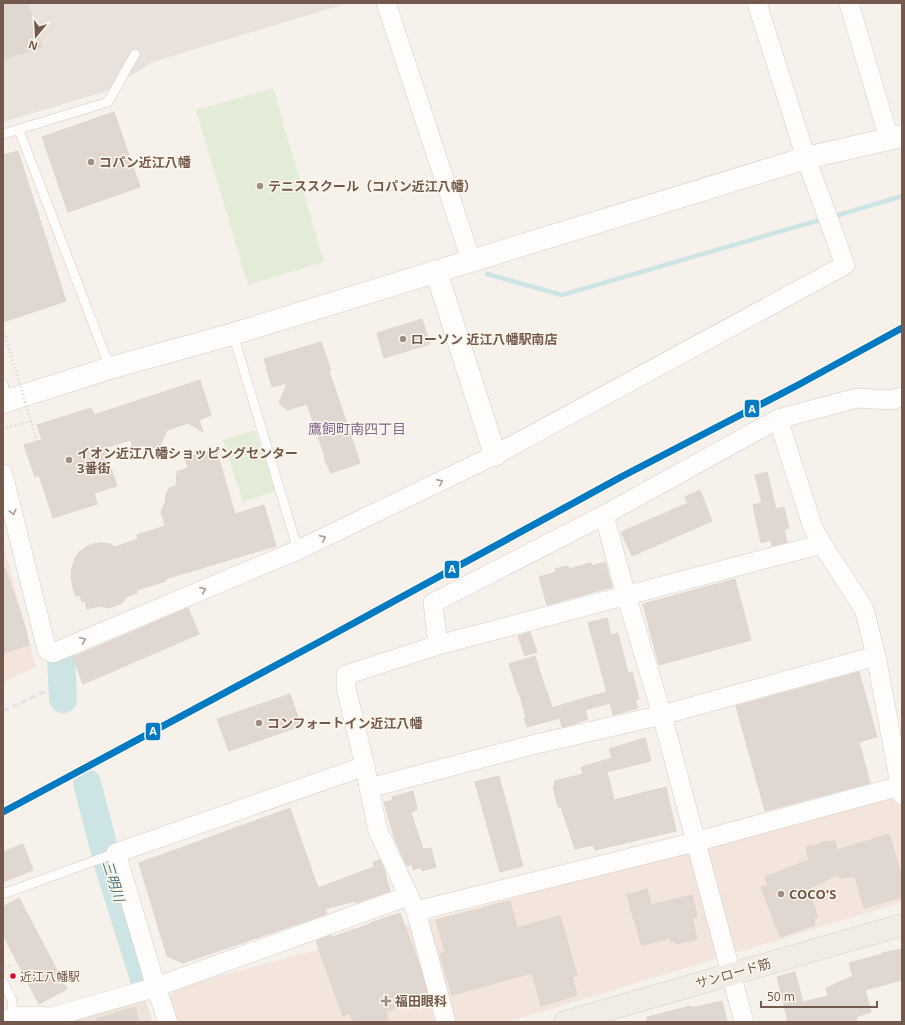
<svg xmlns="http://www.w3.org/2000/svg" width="905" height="1025" font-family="'Noto Sans','Noto Sans JP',sans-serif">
<rect width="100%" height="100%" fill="#f6f1eb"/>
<!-- residential -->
<polygon fill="#efe4d9" points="146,1000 152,1022 65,1022"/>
<!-- commercial -->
<g fill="#f3e4dc">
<polygon points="3,544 36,667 3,682"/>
<polygon points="902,794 902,902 508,1022 176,1022 169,1001 174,988"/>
</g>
<!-- industrial -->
<polygon fill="#e8e1dc" points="3,3 348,3 153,62 104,92 3,122"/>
<!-- green -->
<g fill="#e3ecd7">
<polygon points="273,88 324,262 248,285 196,110"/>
<polygon points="255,430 275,491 243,502 223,440"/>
</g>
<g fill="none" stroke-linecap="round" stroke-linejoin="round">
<!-- stream -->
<g stroke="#cde4e5" stroke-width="4.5">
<polyline points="832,217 902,196"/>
<polyline points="487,274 562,295 823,219"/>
</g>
<!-- river -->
<g stroke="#cde4e5" stroke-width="28">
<polyline points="61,658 63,699"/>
<polyline points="87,783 109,867 144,979"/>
</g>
</g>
<!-- building -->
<g fill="#e0d7d1" stroke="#dfd5cd">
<polygon points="3,3 27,3 42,47 3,59"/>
<polygon points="114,112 140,187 68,212 42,137"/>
<polygon points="18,151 66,301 3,322 3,155"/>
<polygon points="422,319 430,344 384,358 377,333"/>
<polygon points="321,342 331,370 329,371 360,463 331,473 324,458 325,457 307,404 287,410 279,403 287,383 272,387 264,359"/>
<polygon points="200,380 211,415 199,420 203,432 188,423 167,430 160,446 146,450 144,445 133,449 131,440 104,448 117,486 94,493 97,504 53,518 39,475 35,477 24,445 42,440 37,425 91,408 94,415"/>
<polygon points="216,449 235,514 264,505 276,546 165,579 166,581 137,590 137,593 126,597 123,602 115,606 107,608 99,606 87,609 85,601 82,602 80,595 76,596 73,588 71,576 72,568 75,558 79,552 86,547 93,544 101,543 110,544 115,547 138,539 137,535 165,526 161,512 166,500 165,497 169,488 176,486 177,472 188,468 185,458"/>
<polygon points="767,472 776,509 784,507 789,528 784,529 787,542 772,546 771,540 761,543 753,505 762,503 755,475"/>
<polygon points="700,490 712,521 632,556 621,532 688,503 685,497"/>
<polygon points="605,562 612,587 547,605 539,577 556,572 555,569 568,566 569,569 591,563 592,566"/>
<polygon points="3,568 5,568 26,630 29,645 3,653"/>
<polygon points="735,579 751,640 659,665 643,604"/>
<polygon points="188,608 199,634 83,684 73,657"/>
<polygon points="607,618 611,635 618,633 628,673 632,672 639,699 635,700 638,708 613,715 610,703 585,710 588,719 574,724 562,727 560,718 527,727 524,718 526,717 520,695 519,695 509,664 535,656 546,691 547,691 552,708 581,699 607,692 588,623"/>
<polygon points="530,632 537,652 525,656 518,636"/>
<polygon points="859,672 877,737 859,742 870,783 765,811 736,706"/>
<polygon points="290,694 301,726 229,751 217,719"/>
<polygon points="645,738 651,761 607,772 614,800 666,787 676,831 595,850 593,845 575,849 561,807 558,807 553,786 555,786 554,781 583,774 581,767 612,758 609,749"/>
<polygon points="499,776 523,866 500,872 475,782"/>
<polygon points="413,791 417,809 411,813 423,849 431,848 436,867 422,871 421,867 413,870 412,864 407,866 395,840 384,802 393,800 392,797"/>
<polygon points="290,808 318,888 374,867 373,862 380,860 386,874 385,874 390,891 356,903 355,901 325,909 327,913 324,915 183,963 167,956 139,863"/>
<polygon points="889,834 902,877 902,897 864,908 855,876 840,878 839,874 808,889 818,918 813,918 815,925 780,937 761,887 768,885 765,877 809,860 806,847 821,844 821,842 835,841 837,850"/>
<polygon points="23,844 33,870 3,882 3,852"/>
<polygon points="647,889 651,905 692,895 697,916 692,918 697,939 676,944 675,941 671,942 670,938 641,945 635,920 634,921 627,895"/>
<polygon points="19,898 67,989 39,1004 3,935 3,907"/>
<polygon points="510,901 517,928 560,916 577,975 572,977 577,995 541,1006 532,973 452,995 440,954 445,952 436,920"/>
<polygon points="400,913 421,970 428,996 386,1012 389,1022 353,1022 350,1013 343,1016 316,941 331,935 332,937 370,924 370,923"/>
<polygon points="902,949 902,980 865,990 871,1012 856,1017 857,1022 788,1022 777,977 795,972 803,1002 828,996 826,988 853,976 849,963 883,954 882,953"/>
<polygon points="722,1001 727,1022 647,1022 647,1017 691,1006 692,1008"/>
<polygon points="135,1007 139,1022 97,1022 96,1019"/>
</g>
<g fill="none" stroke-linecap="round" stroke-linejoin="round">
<!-- service casing -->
<g stroke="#d3cdc6" stroke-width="10">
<g id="service">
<polyline points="19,130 110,368"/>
<polyline points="3,134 108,102 135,54"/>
<polyline points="233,334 298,550"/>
<polyline points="3,384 8,401"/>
<polyline points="3,894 116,853"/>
<polyline points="3,982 12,1000 13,1017"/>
</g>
</g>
<!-- minor casing -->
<g stroke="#d3cdc6" stroke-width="20">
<g id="minor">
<polyline points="386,3 471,260"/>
<polyline points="849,3 889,139"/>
<polyline points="778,419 813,528 822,544 864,609 876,656 902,795"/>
<polyline points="3,474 47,650 53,653 298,550 495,455 845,265 806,158 757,3"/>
<polyline points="604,515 626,595 662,715 744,1022"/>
<polyline points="438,645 433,603 604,515 778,419 857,398 890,400 902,397"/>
<polyline points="369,788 532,745 662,715 876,656"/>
<polyline points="416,911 695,842 900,786"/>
<polyline points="3,1021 13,1017 32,1016 52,1017 156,987 408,896"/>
<polyline points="168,1022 156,987 116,853 365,766"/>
<polyline points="446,1022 416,911 378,831 369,788 365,766 346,688 346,675 438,645 822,544"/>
</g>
</g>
<!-- tertiary casing -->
<g stroke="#d3cdc6" stroke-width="23">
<g id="tertiary">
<polyline points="436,271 495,455"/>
<polyline points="3,402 110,368 233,334 806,158 902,136"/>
</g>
</g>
<!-- primary casing -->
<g stroke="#d5ccc7" stroke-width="23">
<polyline id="primary" points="565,1022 902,925"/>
</g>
<!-- path -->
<g stroke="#d7d0cb" stroke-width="2.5" stroke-dasharray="1 3" stroke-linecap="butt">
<polyline points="31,421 37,441"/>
<polyline points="5,968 12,964"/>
</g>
<!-- service -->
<use href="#service" stroke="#fefdfc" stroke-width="9"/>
<!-- minor -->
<use href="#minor" stroke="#fefdfc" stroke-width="19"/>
<!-- tertiary -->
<use href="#tertiary" stroke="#fefdfc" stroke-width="22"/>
<!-- primary -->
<use href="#primary" stroke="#f1ede6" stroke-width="22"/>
<!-- rail -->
<polyline stroke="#e4e2e4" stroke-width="3" stroke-dasharray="6 4" stroke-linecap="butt" points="3,711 46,691"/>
<!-- path-bridge -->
<polyline stroke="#d7d0cb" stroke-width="2.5" stroke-dasharray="1 3" stroke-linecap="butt" points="3,329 31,421 3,429"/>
<!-- rail-1 casing -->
<g stroke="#fef7ec" stroke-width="10">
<polyline id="rail-1" points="3,812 321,641 621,477 798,385 902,328"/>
</g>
<!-- rail-1 -->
<use href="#rail-1" stroke="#007ac2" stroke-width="7"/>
</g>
<!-- one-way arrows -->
<defs><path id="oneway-chevron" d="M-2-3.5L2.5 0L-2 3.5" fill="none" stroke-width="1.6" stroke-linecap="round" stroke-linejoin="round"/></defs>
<g stroke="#ab9b93">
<use href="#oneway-chevron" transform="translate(440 482) rotate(-26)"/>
<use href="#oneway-chevron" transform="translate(13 512) rotate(76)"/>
<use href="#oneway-chevron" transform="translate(323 538) rotate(-26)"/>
<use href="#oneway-chevron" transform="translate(203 590) rotate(-23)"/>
<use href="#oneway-chevron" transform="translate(83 640) rotate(-23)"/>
</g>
<!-- markers -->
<g fill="#a18e84" stroke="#fef7ec" stroke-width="1.5">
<circle cx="91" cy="162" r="4"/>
<circle cx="260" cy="186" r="4"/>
<circle cx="403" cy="339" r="4"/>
<circle cx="69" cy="460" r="4"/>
<circle cx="259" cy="723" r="4"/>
<circle cx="781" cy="894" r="4"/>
<path d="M384 995h4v4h4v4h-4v4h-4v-4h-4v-4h4z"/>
</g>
<circle fill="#e4002b" stroke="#fef7ec" stroke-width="1.5" cx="13" cy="976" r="3.5"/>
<g text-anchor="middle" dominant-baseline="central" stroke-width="3" stroke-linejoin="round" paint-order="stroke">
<!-- bus labels -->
<g font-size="12" fill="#73594d" stroke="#fef7ec" text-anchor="start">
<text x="20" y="976">近江八幡駅</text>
</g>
<!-- poi labels -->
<g font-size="13" font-weight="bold" fill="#73594d" stroke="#fef7ec" text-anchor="start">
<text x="99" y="162">コパン近江八幡</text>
<text x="268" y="186">テニススクール（コパン近江八幡）</text>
<text x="411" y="339">ローソン 近江八幡駅南店</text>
<text x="77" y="453">イオン近江八幡ショッピングセンター<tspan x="77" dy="15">3番街</tspan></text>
<text x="267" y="723">コンフォートイン近江八幡</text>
<text x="789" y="894">COCO'S</text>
<text x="395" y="1001">福田眼科</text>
</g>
<!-- street labels -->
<g font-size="13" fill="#73594d" stroke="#fef7ec">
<text transform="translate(733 973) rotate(-16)">サンロード筋</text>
</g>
<!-- neighbourhood labels -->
<g font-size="14" fill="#7f658f" stroke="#fef7ec">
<text x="357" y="428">鷹飼町南四丁目</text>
</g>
<!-- water labels -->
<g font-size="14" font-style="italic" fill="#45767e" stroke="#fef7ec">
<text transform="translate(114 881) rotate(73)">三明川</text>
</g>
</g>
<g stroke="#fef7ec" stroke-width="1.5">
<rect x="744" y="399" width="16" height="19" rx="4" fill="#007ac2"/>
<rect x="444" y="560" width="16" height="19" rx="4" fill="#007ac2"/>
<rect x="145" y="722" width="16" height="19" rx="4" fill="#007ac2"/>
</g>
<g font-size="11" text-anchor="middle" font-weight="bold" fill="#fff">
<text x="752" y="413">A</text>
<text x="452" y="573">A</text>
<text x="153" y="735">A</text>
</g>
<!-- border -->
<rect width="905" height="1025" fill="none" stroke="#73594d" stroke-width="8"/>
<!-- north arrow -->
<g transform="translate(36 36) rotate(198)" stroke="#fef7ec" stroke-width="3" paint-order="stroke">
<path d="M0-3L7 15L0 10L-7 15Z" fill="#73594d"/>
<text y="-6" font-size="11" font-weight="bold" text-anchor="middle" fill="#73594d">N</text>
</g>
<!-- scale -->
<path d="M761 1001v6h116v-6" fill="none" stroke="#73594d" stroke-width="2"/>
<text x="767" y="1001" font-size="12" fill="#73594d" stroke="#fef7ec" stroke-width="3" paint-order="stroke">50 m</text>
</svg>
